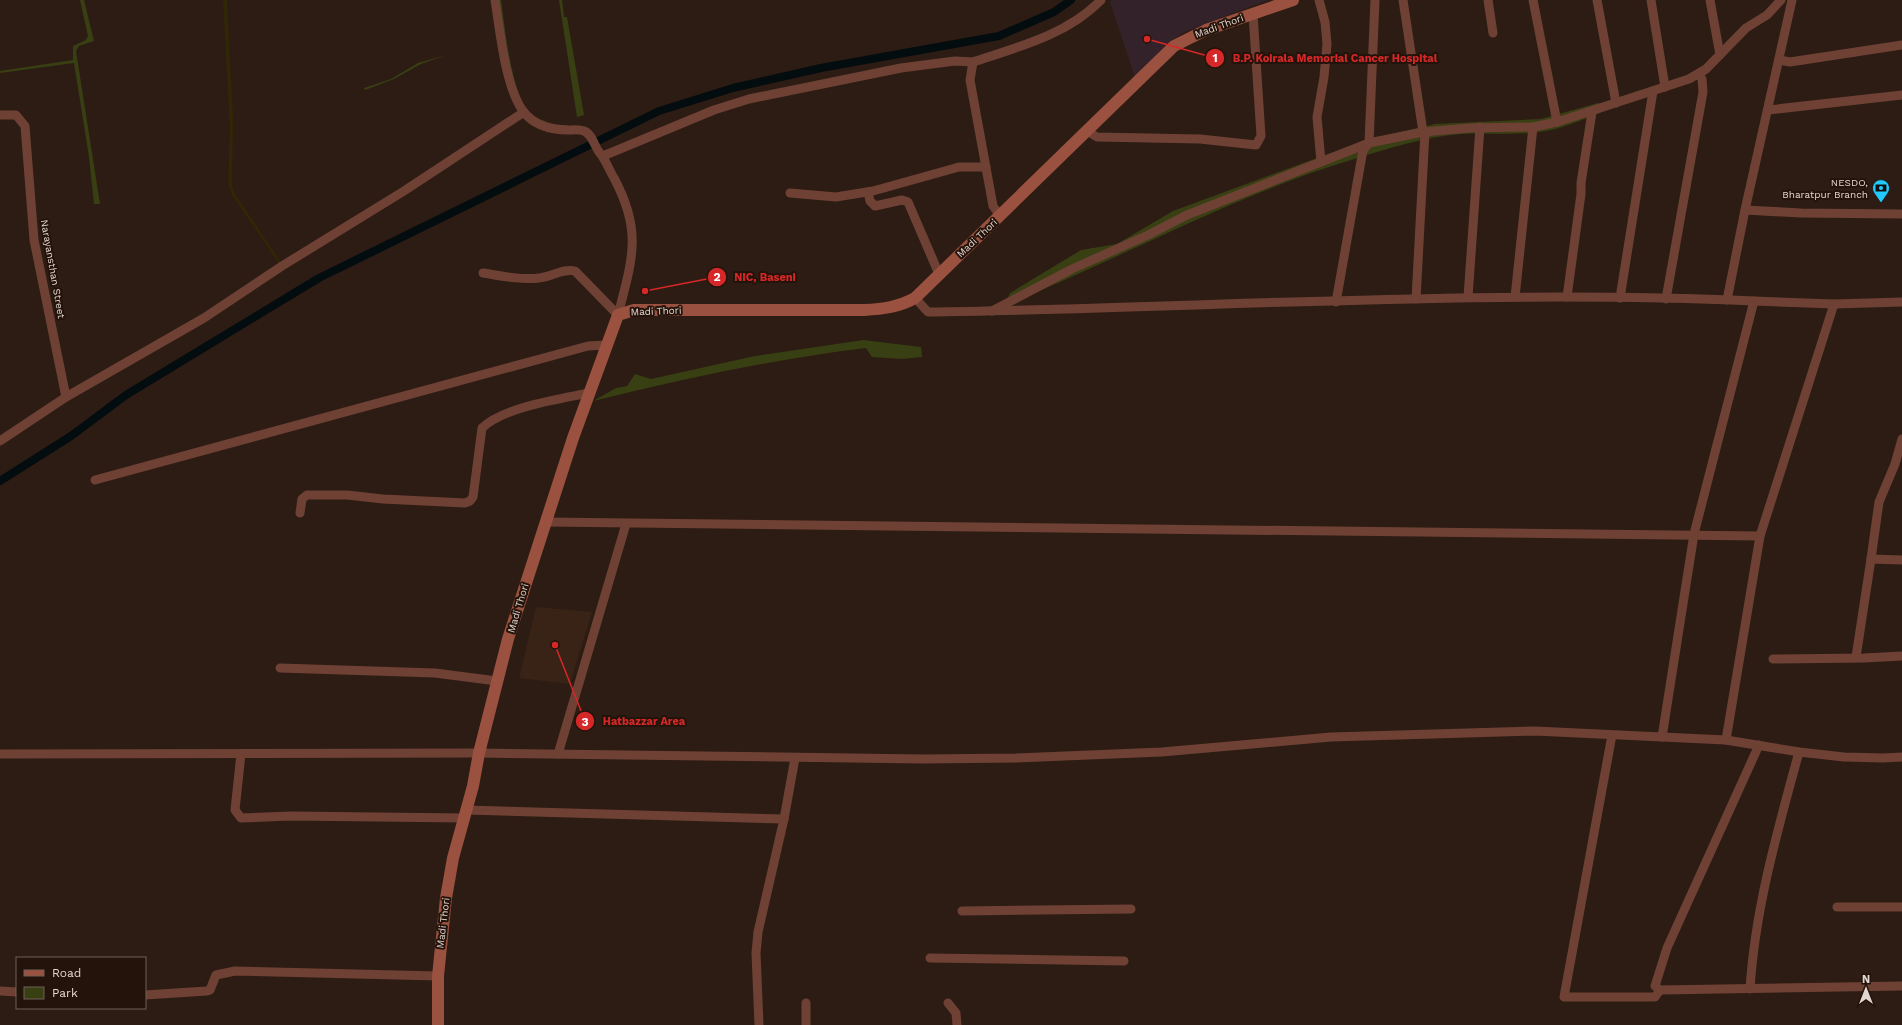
<svg xmlns="http://www.w3.org/2000/svg" width="1902" height="1025" font-family="'Work Sans',sans-serif">
<rect width="100%" height="100%" fill="#2d1c13"/>
<!-- built -->
<polygon fill="#392216" points="536,607 592,612 570,684 519,678"/>
<!-- medical -->
<polygon fill="#33222a" points="1112,0 1268,0 1184,32 1168,43 1135,77 1110,2"/>
<!-- green -->
<g fill="#383f13">
<polygon points="80,0 84,0 94,41 79,46 76,51 100,204 94,204 89,157 74,63 0,73 0,71 73,60 73,46 86,40 88,36"/>
<path d="M498 0H501C505 28 511 88 527 110 534 118 544 121 554 124 542 122 530 117 523 106 507 81 503 29 498 0Z"/>
<polygon points="559,0 562,0 564,17 567,17 584,115 577,117"/>
<polygon points="446,55 421,64 394,79 365,90 364,88 391,79 418,63"/>
<path d="M1598 103 1612 108C1594 115 1574 124 1555 129 1524 137 1493 132 1461 134 1423 137 1387 149 1351 160 1231 196 1121 259 1005 305L1010 293 1081 250 1117 244 1173 211 1366 140 1435 124 1541 119Z"/>
<path d="M863 340 921 347 922 357 902 359 872 357 866 348C774 359 683 379 593 401L616 388 627 386 635 374 651 379 755 356Z"/>
</g>
<!-- sand -->
<polygon fill="#302706" points="223,0 227,0 233,116 232,185 235,194 282,264 280,265 232,195 228,184 230,129"/>
<g fill="none" stroke-linecap="round" stroke-linejoin="round">
<!-- canal -->
<polyline stroke="#030c0f" stroke-width="8" points="0,481 71,436 126,395 319,278 659,111 733,88 821,68 999,36 1054,12 1071,0"/>
<!-- street -->
<g stroke="#6f4135" stroke-width="9">
<path d="M495 0C500 31 505 86 523 111 534 126 551 130 569 130 573 130 579 129 584 131 592 134 594 145 599 152 606 160 609 170 614 178 643 232 632 260 618 315"/>
<polyline points="1319,0 1325,22 1327,44 1324,77 1317,117 1321,162"/>
<polyline points="1403,0 1423,132"/>
<polyline points="1488,0 1493,33"/>
<polyline points="1533,0 1557,122"/>
<polyline points="1597,0 1616,103"/>
<polyline points="1651,0 1665,87"/>
<polyline points="1710,0 1720,55"/>
<polyline points="1779,60 1790,62 1902,45"/>
<polyline points="1768,110 1902,95"/>
<polyline points="0,115 16,115 25,126 34,240 66,397"/>
<polyline points="1087,131 1097,137 1200,139 1256,145 1261,136 1253,14"/>
<polyline points="603,156 714,110 749,99 901,68 955,61 973,62"/>
<polyline points="868,192 870,201 875,206 902,200 908,202 939,274"/>
<polyline points="790,193 836,197 873,191 959,167 986,167"/>
<polyline points="1745,210 1801,213 1902,214"/>
<path d="M1000 216 993 206 970 80 973 62C1018 47 1067 35 1101 0"/>
<path d="M483 273C502 276 520 280 539 278 552 277 563 268 575 271L618 315"/>
<polyline points="1468,297 1480,127"/>
<polyline points="1515,297 1533,127"/>
<polyline points="1567,297 1581,194 1581,183 1592,112"/>
<path d="M915 298 928 312C1203 308 1478 289 1754 301"/>
<polyline points="1620,298 1653,91"/>
<polyline points="1416,299 1425,132"/>
<polyline points="1666,299 1703,92 1702,79 1699,74"/>
<polyline points="1727,300 1745,210 1792,0"/>
<polyline points="1336,302 1363,150 1369,143 1375,0"/>
<polyline points="992,311 1072,269 1148,235 1187,215 1369,143 1423,132 1470,128 1533,127 1557,122 1689,79 1706,69 1746,28 1767,15 1781,0"/>
<polyline points="1902,439 1895,464 1879,502 1871,559 1902,560"/>
<polyline points="0,441 66,397 204,318 282,266 404,191 524,112"/>
<polyline points="95,480 588,346 606,345"/>
<path d="M300 513 302 499 307 495H347L383 499 465 503 470 501 473 497 482 428C504 407 559 399 589 393"/>
<polyline points="545,522 1760,536"/>
<polyline points="1856,657 1871,559"/>
<polyline points="1773,659 1864,658 1902,656"/>
<polyline points="280,668 435,673 497,681"/>
<polyline points="1612,735 1564,997 1655,997 1660,990"/>
<polyline points="1662,737 1694,534 1754,301 1834,304 1902,302"/>
<polyline points="1726,740 1760,536 1834,304"/>
<polyline points="1759,745 1667,948 1655,986 1660,990 1902,986"/>
<polyline points="0,754 479,753 923,759 1016,758 1162,752 1331,737 1535,731 1726,740 1799,752 1844,757 1883,758 1902,757"/>
<polyline points="241,754 235,810 241,818 290,816 464,818"/>
<polyline points="558,754 626,524"/>
<polyline points="466,810 784,819"/>
<polyline points="1837,907 1902,907"/>
<polyline points="962,911 1131,909"/>
<polyline points="930,958 1124,961"/>
<path d="M1750 989C1755 908 1778 829 1799 752"/>
<polyline points="0,991 17,992"/>
<polyline points="145,995 207,991 210,990 216,975 235,971 438,976"/>
<polyline points="806,1003 806,1025"/>
<polyline points="948,1003 956,1013 957,1025"/>
<polyline points="759,1025 756,953 758,932 784,819 795,758"/>
</g>
<!-- secondary -->
<path stroke="#9b513f" stroke-width="12" d="M438 1025V976L446 898 453 858 473 786 479 753 508 639 573 438 618 315 634 310H864C883 309 899 307 915 298L1174 46 1206 30 1293 0"/>
</g>
<!-- icons -->
<defs>
<g id="bank-pin" transform="scale(0.9)"><path d="M0 17L-7.5 6A9.5 9.5 0 1 1 7.5 6Z" fill="#22c9fd" stroke="#23130a"/><path d="M-6-4H6V4H-6ZM0-2.3a2.3 2.3 0 1 0 0 4.6a2.3 2.3 0 1 0 0-4.6Z" fill="#111"/></g>
</defs>
<g fill-rule="evenodd">
<use href="#bank-pin" x="1881" y="188"/>
</g>
<g text-anchor="middle" dominant-baseline="central" stroke-width="4" stroke-linejoin="round" paint-order="stroke">
<!-- street labels -->
<g font-size="10" fill="#e2d6d0" stroke="#23130a">
<text transform="translate(1219 26) rotate(-20)">Madi Thori</text>
<text transform="translate(977 238) rotate(-43)">Madi Thori</text>
<text transform="translate(53 269) rotate(80)">Narayansthan Street</text>
<text transform="translate(656 311) rotate(-2)">Madi Thori</text>
<text transform="translate(518 608) rotate(-73)">Madi Thori</text>
<text transform="translate(443 923) rotate(-83)">Madi Thori</text>
</g>
<!-- poi labels -->
<g font-size="10" fill="#e2d6d0" stroke="#23130a" text-anchor="end">
<text x="1868" y="182">NESDO,<tspan x="1868" dy="12">Bharatpur Branch</tspan></text>
</g>
</g>
<!-- callouts -->
<path fill="none" stroke="#d62828" stroke-width="1.5" d="M1147 39L1215 58M645 291L717 277M555 645L585 721"/>
<g fill="#d62828" stroke="#23130a" stroke-width="1.5">
<circle cx="1147" cy="39" r="4"/>
<circle cx="645" cy="291" r="4"/>
<circle cx="555" cy="645" r="4"/>
<circle cx="1215" cy="58" r="10"/>
<circle cx="717" cy="277" r="10"/>
<circle cx="585" cy="721" r="10"/>
</g>
<g font-size="12" text-anchor="middle" font-weight="bold" fill="#fff">
<text x="1215" y="62">1</text>
<text x="717" y="281">2</text>
<text x="585" y="726">3</text>
</g>
<g font-size="11" text-anchor="middle" font-weight="bold" fill="#d62828" stroke="#23130a" stroke-width="4" stroke-linejoin="round" paint-order="stroke">
<text x="1335" y="62">B.P. Koirala Memorial Cancer Hospital</text>
<text x="765" y="281">NIC, Baseni</text>
<text x="644" y="725">Hatbazzar Area</text>
</g>
<!-- legend -->
<rect x="16" y="957" width="130" height="52" fill="#23130a" stroke="#6f6159"/>
<rect x="24" y="970" width="20" height="6" fill="#9b513f" stroke="#6f6159"/>
<text x="52" y="977" font-size="12" fill="#e2d6d0">Road</text>
<rect x="24" y="987" width="20" height="12" fill="#383f13" stroke="#6f6159"/>
<text x="52" y="997" font-size="12" fill="#e2d6d0">Park</text>
<!-- north arrow -->
<g transform="translate(1866 989)" stroke="#23130a" stroke-width="3" paint-order="stroke">
<path d="M0-3L7 15L0 10L-7 15Z" fill="#e2d6d0"/>
<text y="-6" font-size="11" font-weight="bold" text-anchor="middle" fill="#e2d6d0">N</text>
</g>
</svg>
